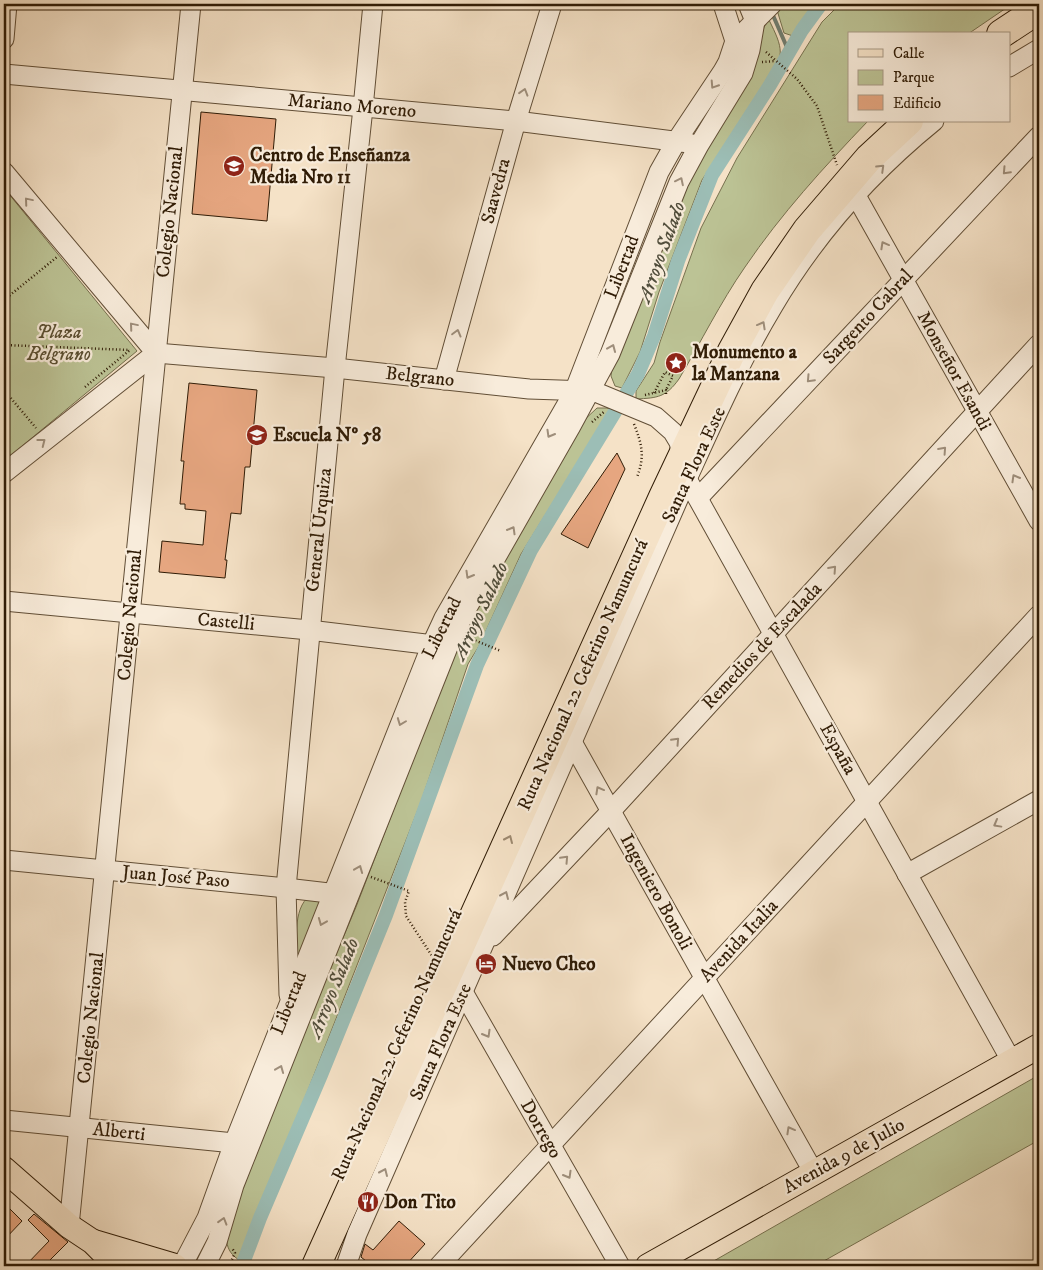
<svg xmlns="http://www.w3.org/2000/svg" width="1043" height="1270" font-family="'IM FELL DW Pica',serif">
<rect width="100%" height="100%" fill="#f5e2c7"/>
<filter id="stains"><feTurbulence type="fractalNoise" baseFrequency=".004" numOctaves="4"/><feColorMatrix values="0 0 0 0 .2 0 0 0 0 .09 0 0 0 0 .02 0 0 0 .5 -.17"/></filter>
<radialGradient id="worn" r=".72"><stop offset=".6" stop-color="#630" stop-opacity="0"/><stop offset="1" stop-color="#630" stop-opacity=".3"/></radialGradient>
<!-- green -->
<g fill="#bcc395" stroke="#76704e">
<polygon points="783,4 815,4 809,10 793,36 784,33 777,10"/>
<path d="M840 4H1012L968 34H849V121H868C824 167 781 214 745 267 720 303 701 342 679 379 666 397 658 398 636 399V391L654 363 660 342 701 228 737 158 822 22Z"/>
<path d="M769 20C783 48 786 57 766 82L702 180 659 292 640 352 622 388 615 386 611 376 612 366 685 185 753 66 764 27Z"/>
<polygon points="4,188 137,351 4,461"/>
<path d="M597 408H607L615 411 592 440 521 554 479 646 468 664 421 802 241 1261C222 1251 226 1234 229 1217L291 1061 356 907 461 635 581 423Z"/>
<path d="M314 894 322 902 296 961C297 941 292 902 314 894Z"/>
<polygon points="1039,1075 1039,1140 815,1266 705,1266"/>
</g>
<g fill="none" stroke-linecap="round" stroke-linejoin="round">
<!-- stream -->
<polyline stroke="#717d70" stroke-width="4" points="772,13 789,52"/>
<!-- canal -->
<polyline stroke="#9cbeb6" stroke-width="14" points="242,1266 260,1218 321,1075 386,915 477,665 531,550 638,374 654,336 678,261 712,175 770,85 802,30 821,4"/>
</g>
<!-- building -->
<g fill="#e6a680" stroke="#301c06">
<polygon points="201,112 276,119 267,221 192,214"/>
<polygon points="189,383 257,390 250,467 245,467 241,514 231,513 225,560 227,560 225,578 159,572 162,541 203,545 206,511 185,509 185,504 180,504 184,461 181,461"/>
<polygon points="617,453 625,469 588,548 561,534"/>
<polygon points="4,1203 22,1221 4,1240"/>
<polygon points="34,1214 68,1242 44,1266 25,1266 49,1241 28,1220"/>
<polygon points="399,1221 425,1244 405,1266 372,1266 361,1257 365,1244 373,1250"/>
</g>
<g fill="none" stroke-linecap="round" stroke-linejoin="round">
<!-- minor casing -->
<g stroke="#614e36" stroke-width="21">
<g id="minor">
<polyline points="723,4 735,41"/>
<polyline points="748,4 755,21"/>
<polyline points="4,39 7,4"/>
<polyline points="1009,67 1039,49"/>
<polyline points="4,74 516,121 689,143"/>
<polyline points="4,172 156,353 4,473"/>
<polyline points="855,194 1039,521"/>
<polyline points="156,353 335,368 529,389 589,391 598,393 656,417 673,432 679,442 687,479 1012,1062"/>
<polyline points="444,380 516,121 552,4"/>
<polyline points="698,498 1039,136"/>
<polyline points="4,601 309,630 442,646"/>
<polyline points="572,742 814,1173"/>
<polyline points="4,860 286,888 346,895"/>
<polyline points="907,874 1039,800"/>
<polyline points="493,936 611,811 1039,344"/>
<polyline points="463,992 620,1266"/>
<polyline points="289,995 286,888 335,368 363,108 373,4"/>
<polyline points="4,1120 234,1143"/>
<polyline points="69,1226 191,4"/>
<polyline points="183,1264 207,1218 234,1143 432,644 444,618 574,392 659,172 677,140 723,71 728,62 735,41 772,4"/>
<polyline points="205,1266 217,1242 234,1185 448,647 467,608 571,426 610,354 679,182 699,145 743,73 750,50 755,21"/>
<path d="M346 1266 357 1234 687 479C714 420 740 361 773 306 815 235 870 173 934 121"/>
<polyline points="439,1266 1039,615"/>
</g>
</g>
<!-- major casing -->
<g stroke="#301c06" stroke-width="26">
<g id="major">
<polyline points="4,1169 69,1226 93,1242 117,1266"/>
<polyline points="94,1242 175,1266"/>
<polyline points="648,1266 1039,1046"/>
</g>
</g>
<!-- highway casing -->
<g stroke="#301c06" stroke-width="30">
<g id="highway">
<polyline points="1001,34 1039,9"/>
<polyline points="316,1266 663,497 732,351 765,291 807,230 869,158 909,121"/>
</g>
</g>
<!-- path -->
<g stroke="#301c06" stroke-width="2.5" stroke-dasharray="1 2.5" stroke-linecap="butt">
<polyline points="766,52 797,79 817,106 837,165"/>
<polyline points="762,62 775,61"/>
<polyline points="4,300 57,257"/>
<polyline points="4,345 130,350"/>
<polyline points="85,387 130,350"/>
<polyline points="4,390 36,428"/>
<polyline points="654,393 665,372 673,376 666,390"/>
<polyline points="645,395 666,390 666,395"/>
<polyline points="592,422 605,411"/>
<path d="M634 424C642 444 645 457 637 477"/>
<polyline points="469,638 501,651"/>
<polyline points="371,877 409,891 405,902 406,916 434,959"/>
<polyline points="229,1266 235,1253 232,1248"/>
</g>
<!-- minor -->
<use href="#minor" stroke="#f8ecdb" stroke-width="19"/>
<!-- major -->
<use href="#major" stroke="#f5e2c7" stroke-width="24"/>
<!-- highway -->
<use href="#highway" stroke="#f5e2c7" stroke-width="28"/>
</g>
<!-- one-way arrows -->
<defs><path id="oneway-chevron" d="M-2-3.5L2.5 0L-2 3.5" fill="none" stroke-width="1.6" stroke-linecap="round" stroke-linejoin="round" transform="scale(1.25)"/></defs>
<g stroke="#9e8e7b">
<use href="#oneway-chevron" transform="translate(714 85) rotate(123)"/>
<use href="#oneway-chevron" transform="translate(524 92) rotate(-73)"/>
<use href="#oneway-chevron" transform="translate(881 168) rotate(-44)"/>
<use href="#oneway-chevron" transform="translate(1006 171) rotate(133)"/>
<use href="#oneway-chevron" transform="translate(680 181) rotate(-64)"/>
<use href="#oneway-chevron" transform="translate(28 201) rotate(-130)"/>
<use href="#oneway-chevron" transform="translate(884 245) rotate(-119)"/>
<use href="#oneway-chevron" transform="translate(762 325) rotate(-61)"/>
<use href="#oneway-chevron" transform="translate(133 326) rotate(-130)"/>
<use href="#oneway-chevron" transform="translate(457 333) rotate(-75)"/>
<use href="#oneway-chevron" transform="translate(612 348) rotate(-67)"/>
<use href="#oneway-chevron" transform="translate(810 379) rotate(133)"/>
<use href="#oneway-chevron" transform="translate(550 434) rotate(120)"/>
<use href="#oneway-chevron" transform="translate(42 442) rotate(-38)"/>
<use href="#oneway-chevron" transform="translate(943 450) rotate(-48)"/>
<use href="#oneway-chevron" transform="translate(1015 478) rotate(-120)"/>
<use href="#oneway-chevron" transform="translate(512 530) rotate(-60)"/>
<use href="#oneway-chevron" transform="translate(833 569) rotate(-48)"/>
<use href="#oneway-chevron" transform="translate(469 575) rotate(120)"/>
<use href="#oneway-chevron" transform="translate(401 722) rotate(111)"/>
<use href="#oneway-chevron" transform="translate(676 741) rotate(-47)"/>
<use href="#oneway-chevron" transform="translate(599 790) rotate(-119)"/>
<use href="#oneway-chevron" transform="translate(997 824) rotate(151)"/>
<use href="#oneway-chevron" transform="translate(565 859) rotate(-47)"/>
<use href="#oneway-chevron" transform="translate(359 869) rotate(-68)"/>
<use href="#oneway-chevron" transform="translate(505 895) rotate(-66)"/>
<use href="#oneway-chevron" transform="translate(322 922) rotate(112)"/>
<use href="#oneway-chevron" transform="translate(487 1034) rotate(60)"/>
<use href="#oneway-chevron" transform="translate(280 1069) rotate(-68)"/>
<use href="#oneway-chevron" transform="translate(790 1130) rotate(-119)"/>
<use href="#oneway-chevron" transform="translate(384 1172) rotate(-66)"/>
<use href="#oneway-chevron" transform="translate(568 1175) rotate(60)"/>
<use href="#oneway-chevron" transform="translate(223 1221) rotate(-73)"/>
</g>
<use stroke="#9c8970" href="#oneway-chevron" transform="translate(509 839) rotate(-66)"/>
<!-- icons -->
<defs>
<g id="school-disc" transform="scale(1.125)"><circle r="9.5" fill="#8f2418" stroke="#f8ecdb"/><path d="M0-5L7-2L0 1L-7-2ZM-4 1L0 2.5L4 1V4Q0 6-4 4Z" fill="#fff"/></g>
<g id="sight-disc" transform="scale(1.125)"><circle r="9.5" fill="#8f2418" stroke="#f8ecdb"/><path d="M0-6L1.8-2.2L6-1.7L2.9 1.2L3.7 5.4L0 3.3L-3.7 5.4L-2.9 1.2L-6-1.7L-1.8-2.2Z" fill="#fff"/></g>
<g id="hotel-disc" transform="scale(1.125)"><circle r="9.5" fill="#8f2418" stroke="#f8ecdb"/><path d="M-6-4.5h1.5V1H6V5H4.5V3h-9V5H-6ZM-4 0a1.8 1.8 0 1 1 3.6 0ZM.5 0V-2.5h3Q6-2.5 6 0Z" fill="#fff"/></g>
<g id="restaurant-disc" transform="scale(1.125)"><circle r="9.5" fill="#8f2418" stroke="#f8ecdb"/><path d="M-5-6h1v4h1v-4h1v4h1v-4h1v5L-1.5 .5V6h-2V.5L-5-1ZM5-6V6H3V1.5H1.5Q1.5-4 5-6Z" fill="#fff"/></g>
</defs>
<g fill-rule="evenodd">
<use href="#school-disc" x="234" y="166"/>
<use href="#sight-disc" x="676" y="363"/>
<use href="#school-disc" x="257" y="435"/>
<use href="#hotel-disc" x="486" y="964"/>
<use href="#restaurant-disc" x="368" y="1202"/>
</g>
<g text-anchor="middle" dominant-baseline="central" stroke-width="4.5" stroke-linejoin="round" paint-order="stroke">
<!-- street labels -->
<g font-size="19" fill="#301c06" stroke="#f8ecdb">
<text transform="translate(352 106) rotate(5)">Mariano Moreno</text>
<text transform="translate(496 191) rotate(-75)">Saavedra</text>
<text transform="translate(170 212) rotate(-84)">Colegio Nacional</text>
<text transform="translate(622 267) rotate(-69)">Libertad</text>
<text transform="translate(868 317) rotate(-47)">Sargento Cabral</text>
<text transform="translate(954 371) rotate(61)">Monseñor Esandi</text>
<text transform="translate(420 377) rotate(6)">Belgrano</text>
<text transform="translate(694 465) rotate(-65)">Santa Flora Este</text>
<text transform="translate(319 530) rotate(-84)">General Urquiza</text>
<text transform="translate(130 615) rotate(-85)">Colegio Nacional</text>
<text transform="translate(226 622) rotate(5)">Castelli</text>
<text transform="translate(442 628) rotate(-64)">Libertad</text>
<text transform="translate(762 646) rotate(-47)">Remedios de Escalada</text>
<text transform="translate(583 675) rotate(-66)">Ruta Nacional 22 Ceferino Namuncurá</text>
<text transform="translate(838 749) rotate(61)">España</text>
<text transform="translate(176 877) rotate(5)">Juan José Paso</text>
<text transform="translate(656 892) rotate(61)">Ingeniero Bonoli</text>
<text transform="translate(739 941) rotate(-47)">Avenida Italia</text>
<text transform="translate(289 1003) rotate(-68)">Libertad</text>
<text transform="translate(91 1018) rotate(-84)">Colegio Nacional</text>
<text transform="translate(441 1042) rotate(-66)">Santa Flora Este</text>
<text transform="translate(397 1045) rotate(-66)">Ruta Nacional 22 Ceferino Namuncurá</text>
<text transform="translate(541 1129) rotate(60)">Dorrego</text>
<text transform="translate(119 1132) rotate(6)">Alberti</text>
<text transform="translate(844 1156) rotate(-29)">Avenida 9 de Julio</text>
</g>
<!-- poi labels -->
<g font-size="19" font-weight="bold" fill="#301c06" stroke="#f8ecdb" text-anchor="start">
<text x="250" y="155">Centro de Enseñanza<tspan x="250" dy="22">Media Nro 11</tspan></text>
<text x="692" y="352">Monumento a<tspan x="692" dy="22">la Manzana</tspan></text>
<text x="273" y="435">Escuela Nº 58</text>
<text x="502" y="964">Nuevo Cheo</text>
<text x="384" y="1202">Don Tito</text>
</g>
<!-- park labels -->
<g font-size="19" font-style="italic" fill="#5a4e31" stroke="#f8ecdb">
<text x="59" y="332">Plaza<tspan x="59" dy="22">Belgrano</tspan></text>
</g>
<!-- water labels -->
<g font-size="20" font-style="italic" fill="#504d3b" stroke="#f8ecdb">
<text transform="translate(662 252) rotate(-70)">Arroyo Salado</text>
<text transform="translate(481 611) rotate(-65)">Arroyo Salado</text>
<text transform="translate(334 988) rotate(-68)">Arroyo Salado</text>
</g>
</g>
<!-- margin -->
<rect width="1043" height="1270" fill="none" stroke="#f5e2c7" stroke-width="20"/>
<rect x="5" y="5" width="1033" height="1260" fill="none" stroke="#301c06" stroke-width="2.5"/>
<rect x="10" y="10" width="1023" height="1250" fill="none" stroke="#301c06"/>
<!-- legend -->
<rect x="848" y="32" width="162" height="90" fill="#f8ecdb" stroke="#a89986"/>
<rect x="858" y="49" width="25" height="8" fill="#f5e2c7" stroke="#a89986"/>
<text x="893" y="58" font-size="15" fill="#301c06">Calle</text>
<rect x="858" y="70" width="25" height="15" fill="#bcc395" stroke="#a89986"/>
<text x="893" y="82" font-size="15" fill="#301c06">Parque</text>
<rect x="858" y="95" width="25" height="15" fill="#e6a680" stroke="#a89986"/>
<text x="893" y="108" font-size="15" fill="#301c06">Edificio</text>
<rect width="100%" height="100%" filter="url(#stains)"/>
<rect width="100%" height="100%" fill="url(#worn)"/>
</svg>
